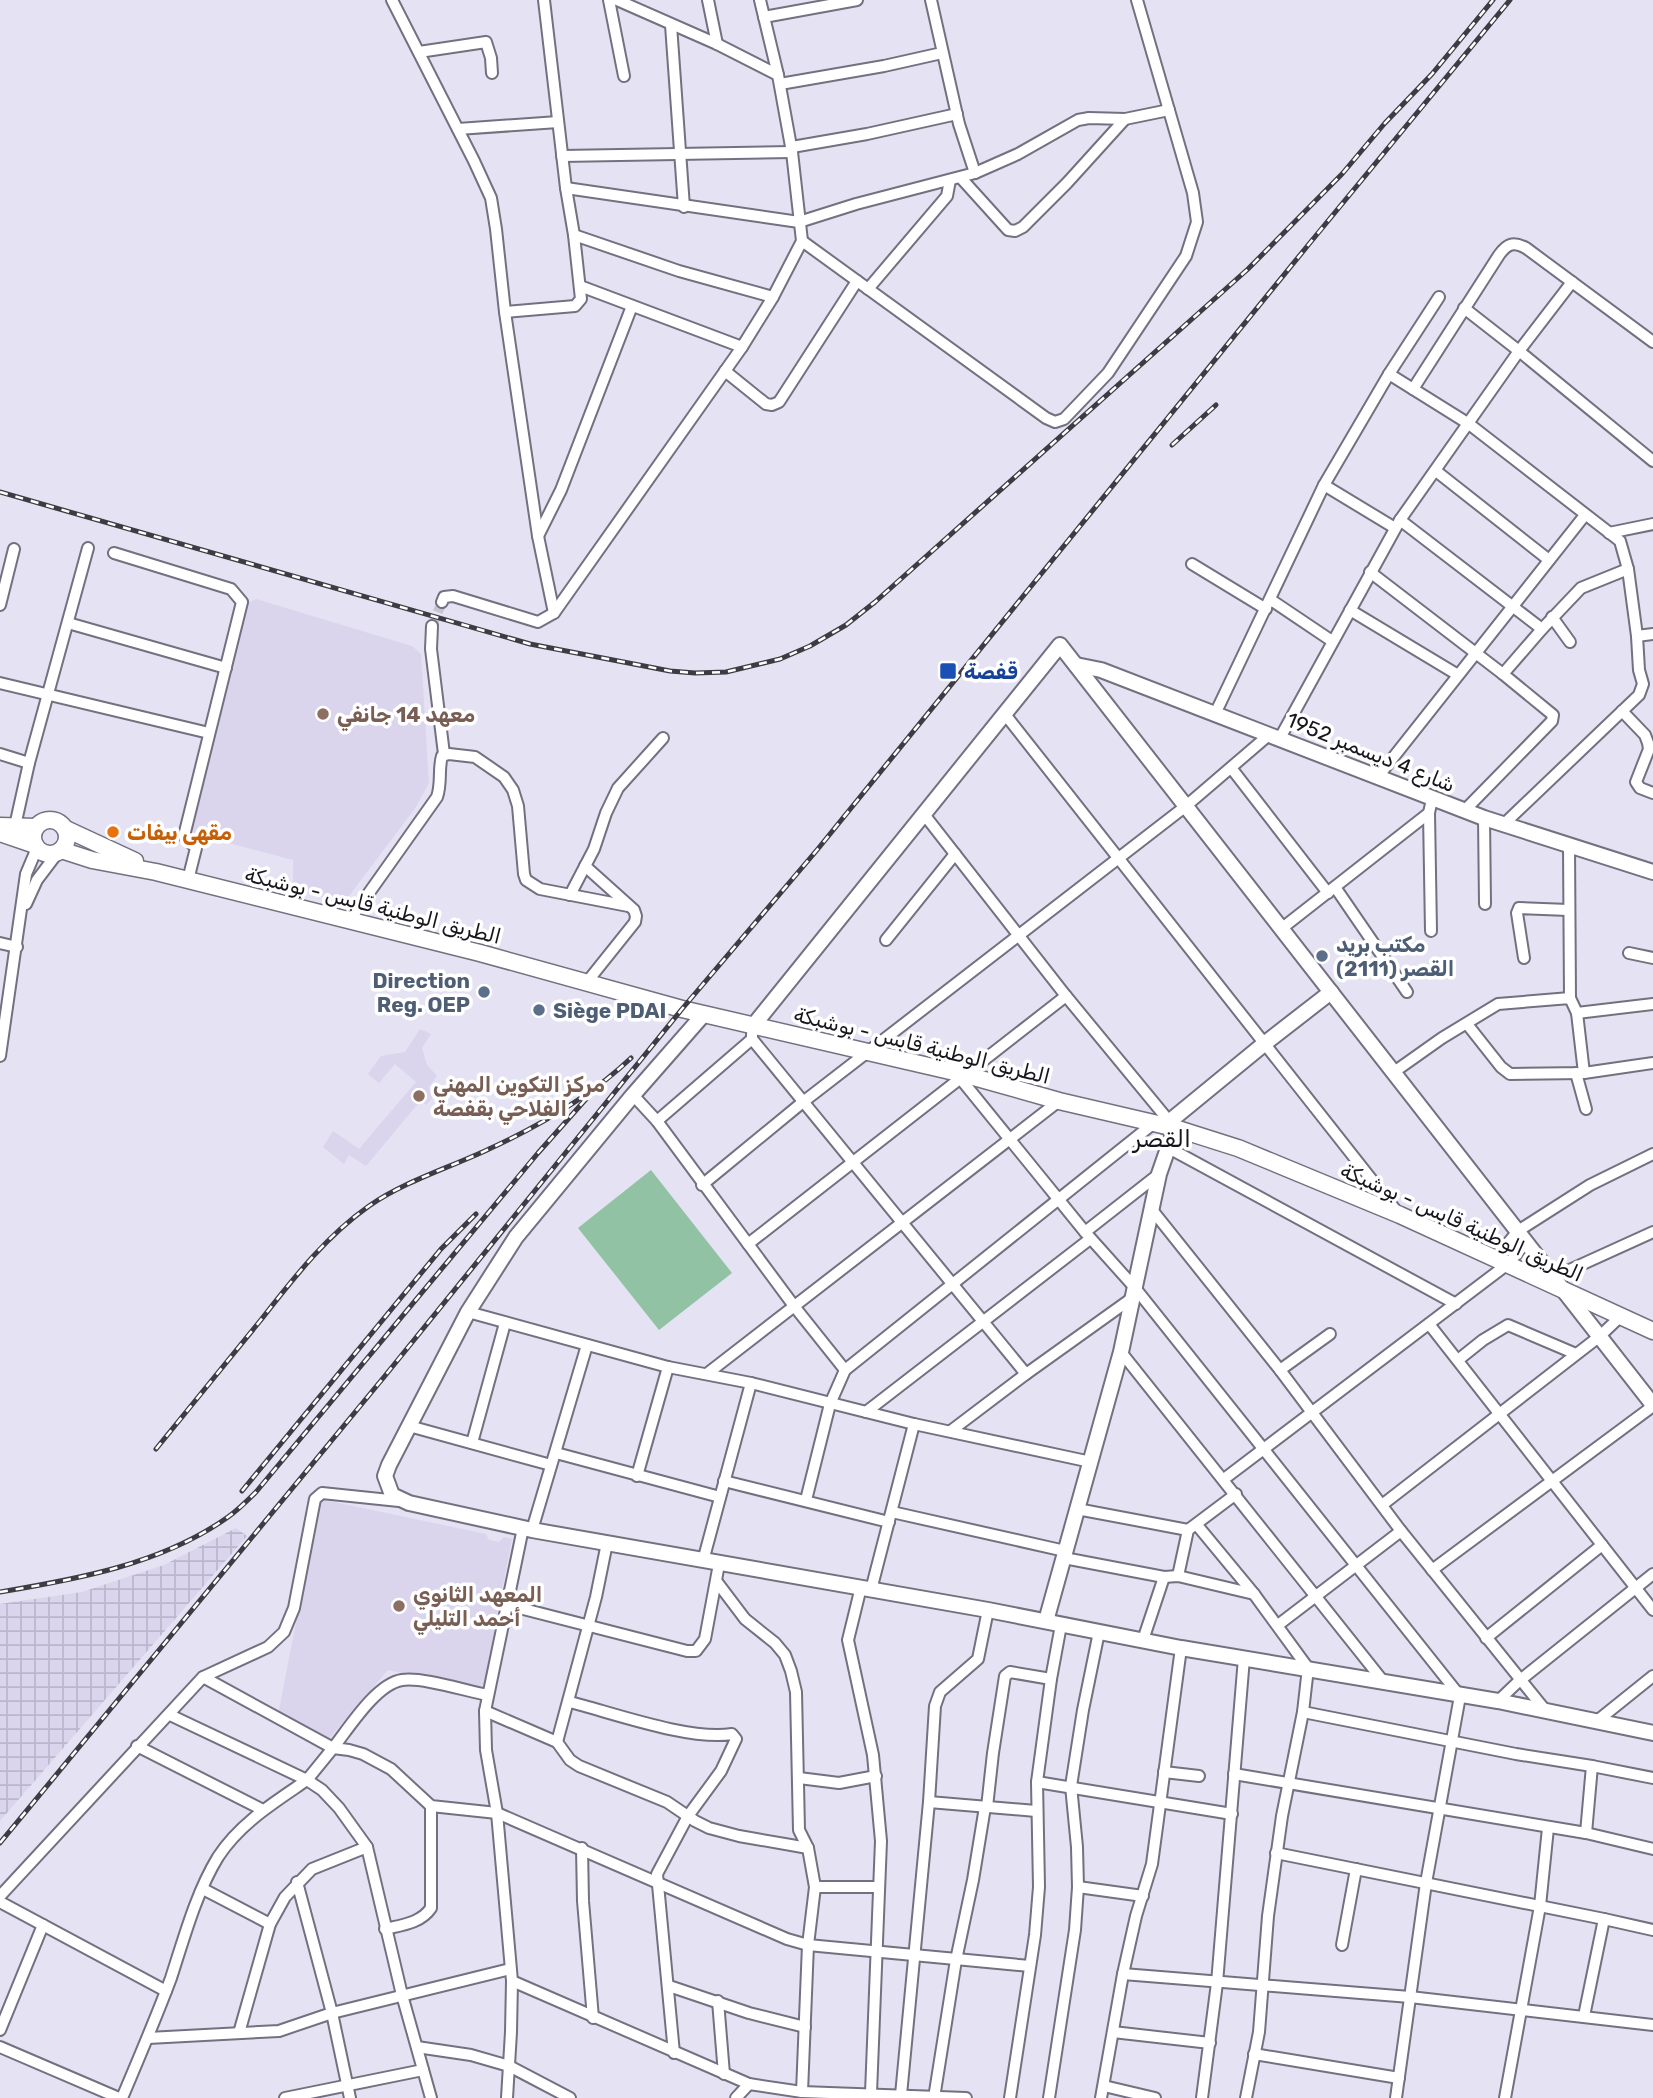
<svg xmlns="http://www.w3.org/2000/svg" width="1653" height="2098" font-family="Rubik,'Noto Naskh Arabic',sans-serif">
<defs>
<pattern id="industrial-grid" width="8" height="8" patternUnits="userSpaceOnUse" patternTransform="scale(1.75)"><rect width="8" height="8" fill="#dad5ed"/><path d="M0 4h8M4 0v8" fill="none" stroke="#bab6cb"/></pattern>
</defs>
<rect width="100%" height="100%" fill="#e5e2f3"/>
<!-- built -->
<g fill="#dad5ed">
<polygon points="256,599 412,646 421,654 429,783 416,807 349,896 338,901 293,889 293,860 195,834 192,829 248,603"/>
<polygon points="420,1029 431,1034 422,1048 427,1065 437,1076 428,1088 437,1093 426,1105 421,1100 366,1166 349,1155 344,1164 323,1147 333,1131 359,1149 416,1082 395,1064 379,1083 368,1074 381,1056 405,1052"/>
<polygon points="320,1499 486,1534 489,1540 499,1542 504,1537 512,1539 484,1684 476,1688 388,1670 328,1740 278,1715"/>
</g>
<!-- industrial -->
<polygon fill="url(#industrial-grid)" points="236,1528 247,1536 0,1821 0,1604 82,1592 164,1565"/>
<!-- garden -->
<polygon fill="#90c2a3" points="651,1170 732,1273 659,1330 578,1228"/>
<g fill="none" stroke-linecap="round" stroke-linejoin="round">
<!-- street-tunnel -->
<polyline stroke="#c6c3d3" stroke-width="10" stroke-dasharray="10 5" stroke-linecap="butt" points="432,626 442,602"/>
<!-- street casing -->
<g stroke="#73707f" stroke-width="14">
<g id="street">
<polyline points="392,0 474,161 491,198 496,229 505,312 538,536 554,613"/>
<polyline points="609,0 624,76"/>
<polyline points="708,0 717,44"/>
<polyline points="760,0 778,75"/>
<polyline points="764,17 857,0"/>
<polyline points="671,25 684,207"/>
<polyline points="419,52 486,42 491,58 492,73"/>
<polyline points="780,84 884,66 942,53"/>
<polyline points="458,129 558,122"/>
<polyline points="792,147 867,134 957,114"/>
<polyline points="562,156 792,152"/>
<polyline points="975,173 1018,154 1078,120 1089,118 1125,119 1169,110"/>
<polyline points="961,178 1008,230 1015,231 1023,227 1067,183 1125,119"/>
<polyline points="566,188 799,222 856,204 975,173 959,124 931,0"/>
<polyline points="574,235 679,271 773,297"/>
<polyline points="802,241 1046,418 1055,422 1064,419 1108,373 1186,256 1197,222 1193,193 1137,0"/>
<polyline points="580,286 742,347"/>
<polyline points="868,289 947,196 950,180"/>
<polyline points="1464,308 1519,351 1653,461"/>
<polyline points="505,312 575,306 581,299 574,235 566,188 544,0"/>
<polyline points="725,371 766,404 772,405 779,402 857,281"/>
<polyline points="1389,374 1469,424 1620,541 1628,569 1637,636"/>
<path d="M1413 389 1499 255C1507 244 1513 241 1526 248L1653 342"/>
<polyline points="1436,471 1549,560"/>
<polyline points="1324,485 1395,528"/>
<polyline points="1400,520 1542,629"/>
<polyline points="1609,533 1653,524"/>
<polyline points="538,536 561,490 632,306"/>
<polyline points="114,553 231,589 242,602 184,836 196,848 188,880"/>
<polyline points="1192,564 1266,609"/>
<polyline points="1370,572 1503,674 1553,715 1552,721 1464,811"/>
<polyline points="1271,600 1332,641"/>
<polyline points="442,602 444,597 453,596 538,622 554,613 742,347 773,297 802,241 792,152 778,75 717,44 617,0"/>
<polyline points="0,605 14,549"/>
<polyline points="1350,610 1458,675"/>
<polyline points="1552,617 1570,642"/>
<polyline points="68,623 226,668"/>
<polyline points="432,626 431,649 444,754"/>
<polyline points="1503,674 1542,629 1581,588 1628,569"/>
<polyline points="0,683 209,733"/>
<polyline points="1622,711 1645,735 1648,743 1649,749 1636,782 1640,788 1653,793"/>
<polyline points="1004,713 1398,1213"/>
<polyline points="1215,714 1324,485 1389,374 1439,297"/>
<polyline points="1280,738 1400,520 1519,351 1572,282"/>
<polyline points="0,754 29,763"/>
<polyline points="1232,769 1328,893"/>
<polyline points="1377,778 1585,515"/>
<polyline points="923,813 1066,996 1169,1121"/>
<polyline points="1484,818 1485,904"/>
<polyline points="1505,823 1639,695 1643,684 1639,670 1637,636 1653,634"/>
<polyline points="15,826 29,763 88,548"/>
<polyline points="1569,846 1570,998"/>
<polyline points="585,866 634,910 636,916 635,922 587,982"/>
<polyline points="1335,887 1407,992"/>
<polyline points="570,895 594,849 606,813 618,788 663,738"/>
<polyline points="26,904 37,880 59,851"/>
<path d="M349 921 437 797C442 783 438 769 442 756L449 754 475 757 504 777 513 790 518 806 524 874 526 880 540 889 628 906"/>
<polyline points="1281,929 1429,813"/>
<polyline points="1431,931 1429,813 1432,799"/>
<polyline points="886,940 955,854"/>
<polyline points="0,943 17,947"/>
<polyline points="1629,953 1653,958"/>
<polyline points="1524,958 1517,913 1519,908 1568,910"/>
<polyline points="1577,1013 1653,1004"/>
<polyline points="1467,1024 1501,1067 1510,1074 1584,1073 1653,1063"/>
<polyline points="752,1039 1026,1374"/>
<polyline points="0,1056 26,874 37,848"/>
<polyline points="1394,1072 1442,1038 1498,1004 1570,998 1577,1013 1584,1073"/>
<polyline points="1576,1073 1586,1109"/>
<polyline points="960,1078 1085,1232 1136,1289 1460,1696 1426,1883 1396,2098"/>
<polyline points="633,1095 657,1121 794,1306 845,1370"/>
<polyline points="657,1121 752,1039 752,1034"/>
<polyline points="1167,1147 1456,1304"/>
<polyline points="702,1185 803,1102 1186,806 1270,734"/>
<polyline points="1153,1211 1280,1370 1401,1531 1545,1710"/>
<polyline points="1085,1232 1159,1174"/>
<polyline points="748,1244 1066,996"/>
<polyline points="1496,1258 1518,1231 1590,1185 1653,1154"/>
<polyline points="1554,1277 1653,1232"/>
<polyline points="468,1312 668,1367 751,1383 914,1424 1091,1462"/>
<polyline points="1429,1324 1653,1610"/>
<polyline points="1121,1352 1383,1681"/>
<polyline points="1458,1360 1483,1340 1508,1325 1576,1354"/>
<polyline points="1280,1370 1330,1334"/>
<polyline points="708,1373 1059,1101"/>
<polyline points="866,1412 1090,1239"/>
<polyline points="409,1426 551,1465"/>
<polyline points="952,1430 1026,1374 1135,1296"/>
<polyline points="472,1443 505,1323"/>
<polyline points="556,1453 720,1497"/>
<polyline points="637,1476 668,1367"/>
<polyline points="1224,1479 1509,1263 1526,1242"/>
<polyline points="724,1481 889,1522"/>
<polyline points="806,1500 830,1404 845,1370 1154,1123"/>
<polyline points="1382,1505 1600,1336 1622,1315"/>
<polyline points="1077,1509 1188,1530"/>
<polyline points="892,1512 1065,1551"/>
<polyline points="1197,1525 1254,1594 1308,1668 1303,1712 1282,1816 1268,1916 1259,2032 1246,2098"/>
<polyline points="532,1530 587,1345"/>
<polyline points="1064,1558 1164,1577 1178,1576 1254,1594"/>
<polyline points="703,1561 751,1383"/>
<polyline points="1432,1570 1653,1406"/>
<polyline points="1178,1576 1188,1530 1236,1494"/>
<polyline points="717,1582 745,1619 775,1643 785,1655 791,1671 796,1692 799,1830 808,1848 815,1887 808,1945 802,2092"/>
<polyline points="861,1587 848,1640 873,1755 881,1841 871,2093"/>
<polyline points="871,1590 914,1424"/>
<polyline points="508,1605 687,1651 696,1651 705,1639 719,1564"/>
<polyline points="1278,1625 1401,1531"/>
<polyline points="1486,1638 1602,1545"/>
<polyline points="1143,1640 1164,1577"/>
<polyline points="1498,1701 1519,1681 1653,1574"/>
<path d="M570 1702C613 1713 691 1741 732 1734L736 1739 721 1771 688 1816 657 1874 674 2053"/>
<polyline points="485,1711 557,1742 570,1760 579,1766 667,1802 695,1821 709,1828 739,1836 808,1848"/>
<polyline points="1303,1712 1516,1754 1592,1766 1653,1778"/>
<polyline points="170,1715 307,1780 333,1748 203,1677"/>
<polyline points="1597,1721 1653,1676"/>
<polyline points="557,1742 596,1597 607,1543"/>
<polyline points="137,1746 263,1810"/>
<polyline points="333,1748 349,1750 363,1754 391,1769 431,1806 497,1813 787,1939 808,1945 1030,1966"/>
<path d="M333 1748C349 1728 376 1684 402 1680 423 1677 466 1691 488 1695"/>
<polyline points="1164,1772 1199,1776"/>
<polyline points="1234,1774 1586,1833 1653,1849"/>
<polyline points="799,1778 839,1783 876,1776"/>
<polyline points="1037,1782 1232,1814"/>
<polyline points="929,1802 1036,1811"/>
<polyline points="987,1807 993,1753 1005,1676 1010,1672 1051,1679"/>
<polyline points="1586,1833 1592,1766"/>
<polyline points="582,1848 583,1901 593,2018"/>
<polyline points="1276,1853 1604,1919 1653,1930"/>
<polyline points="297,1882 332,2013 350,2098"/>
<polyline points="815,1887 878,1887"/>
<polyline points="1078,1887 1143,1896"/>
<polyline points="203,1889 270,1924"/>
<polyline points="0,1896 203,1677 268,1647 284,1632 294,1608 315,1499 322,1493 399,1501"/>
<polyline points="0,1902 166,1991"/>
<path d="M385 1929C402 1925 421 1923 431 1908V1806"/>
<polyline points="1342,1945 1356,1869"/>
<polyline points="1123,1974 1410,1997 1653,2025"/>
<polyline points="512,1981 749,2084 802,2092 966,2098"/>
<polyline points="669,1986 749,2013 805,2027"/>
<polyline points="718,2001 724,2074"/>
<polyline points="1584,2016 1604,1919"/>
<polyline points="0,2030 43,1925"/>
<polyline points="1113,2032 1210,2043"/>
<polyline points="239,2033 270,1924 285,1897 312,1869 367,1847"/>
<polyline points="148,2038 279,2031 332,2013 510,1969"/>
<polyline points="0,2047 119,2098"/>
<polyline points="417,2047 471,2055 509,2066 570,2098"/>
<polyline points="1254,2054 1399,2078"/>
<polyline points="1104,2086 1155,2098"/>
<polyline points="901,2095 929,1802 935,1706 940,1692 978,1659 988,1610"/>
<path d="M122 2098C139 2058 156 2018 171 1978 184 1938 196 1893 218 1857 240 1823 275 1802 307 1780L322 1790 339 1808 367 1847 402 1995 431 2098"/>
<polyline points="285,2098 423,2070"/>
<polyline points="507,2098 511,2032 512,1981 497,1813 486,1750 485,1711 523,1528"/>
<polyline points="736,2098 749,2084"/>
<polyline points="934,2098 956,1960 973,1880 985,1807"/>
<polyline points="1010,2098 1035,1935 1039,1887 1037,1782 1051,1679 1061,1625"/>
<polyline points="1049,2098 1075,1930 1078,1887 1077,1847 1071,1786 1083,1710 1099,1632"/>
<polyline points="1101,2098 1123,1974 1136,1916 1152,1864 1181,1648"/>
<polyline points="1202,2098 1217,1983 1244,1658"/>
<polyline points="1505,2098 1540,1906 1548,1828"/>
</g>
</g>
<!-- secondary casing -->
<g stroke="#73707f" stroke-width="18">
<g id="secondary">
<polyline points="1076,665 1101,670 1484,818 1653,872"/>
<polyline points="704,1014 633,1095 516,1237 468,1312 389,1465 385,1476 392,1495 409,1503 532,1530 988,1610 1181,1648 1498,1701 1653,1733"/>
<polyline points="753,1026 1060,645 1653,1405"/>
<polyline points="1164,1126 1264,1044 1331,992"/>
<polyline points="1046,1621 1121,1352 1159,1174 1175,1128"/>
</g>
</g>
<!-- primary casing -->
<g stroke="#73707f" stroke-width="19">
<g id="primary">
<circle cx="50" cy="837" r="17"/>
<polyline points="0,826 36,827"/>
<polyline points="66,829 135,861"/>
<polyline points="0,833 35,845"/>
<polyline points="61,850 92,860 156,872 480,953 682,1009 963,1074 1059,1101 1175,1128 1238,1148 1400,1215 1653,1331"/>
</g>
</g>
<!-- street -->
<use href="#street" stroke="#fff" stroke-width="10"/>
<!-- secondary -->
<use href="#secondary" stroke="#fff" stroke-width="14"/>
<!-- primary -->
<use href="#primary" stroke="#fff" stroke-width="16"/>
<!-- rail casing -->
<g stroke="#3d3b43" stroke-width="5">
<g id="rail">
<polyline points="1172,445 1216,405"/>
<polyline points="0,492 530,644 670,671 695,673 726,672 780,659 810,646 846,625 875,602 1248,269 1342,174 1385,123 1432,74 1493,0"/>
<path d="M156 1449C191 1406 225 1364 260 1321 293 1279 325 1237 369 1206 405 1181 449 1168 489 1149 539 1126 591 1096 631 1058"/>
<polyline points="242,1491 441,1249 476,1214"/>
<path d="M0 1592C78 1579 162 1564 228 1517 238 1510 247 1501 256 1492L538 1153 594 1090"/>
<polyline points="0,1843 384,1377 682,1009 817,850 1309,244 1510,0"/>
</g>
</g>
<!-- rail -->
<use href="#rail" stroke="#fff" stroke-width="2.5" stroke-dasharray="8" stroke-linecap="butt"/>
</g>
<!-- markers -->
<rect fill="#1a4fb4" stroke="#fff" stroke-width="2.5" x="939" y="662" width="18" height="18" rx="3.5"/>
<g fill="#8d6e63" stroke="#fff" stroke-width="2.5">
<circle cx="323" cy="714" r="7"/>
<circle cx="419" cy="1096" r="7"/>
<circle cx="399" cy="1606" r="7"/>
</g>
<circle fill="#e8710a" stroke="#fff" stroke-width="2.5" cx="113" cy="832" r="7"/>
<g fill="#5c6f8a" stroke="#fff" stroke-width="2.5">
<circle cx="1322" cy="956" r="7"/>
<circle cx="484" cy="992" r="7"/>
<circle cx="539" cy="1010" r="7"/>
</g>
<g text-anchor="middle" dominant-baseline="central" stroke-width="7" stroke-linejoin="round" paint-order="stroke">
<!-- transit labels -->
<g font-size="21" font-weight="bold" fill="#164399" stroke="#fff" text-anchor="start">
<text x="964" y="671">قفصة</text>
</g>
<!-- education labels -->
<g font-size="21" font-weight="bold" fill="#785e54" stroke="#fff" text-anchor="start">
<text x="337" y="714">معهد 14 جانفي</text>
<text x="433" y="1084">مركز التكوين المهني<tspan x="433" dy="24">الفلاحي بقفصة</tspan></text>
<text x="413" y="1594">المعهد الثانوي<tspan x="413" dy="24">أحمد التليلي</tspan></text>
</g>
<!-- street labels -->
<g font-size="21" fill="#18161c" stroke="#fff">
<text transform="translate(1371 752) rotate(22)">شارع 4 ديسمبر 1952</text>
<text transform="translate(373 905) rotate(14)">الطريق الوطنية قابس - بوشبكة</text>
<text transform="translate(922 1045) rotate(14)">الطريق الوطنية قابس - بوشبكة</text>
<text transform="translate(1462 1222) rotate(24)">الطريق الوطنية قابس - بوشبكة</text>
</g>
<!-- food labels -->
<g font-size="21" font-weight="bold" fill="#c56008" stroke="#fff" text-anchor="start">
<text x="127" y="832">مقهى بيفات</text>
</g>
<!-- service labels -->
<g font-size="21" font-weight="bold" fill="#4e5e75" stroke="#fff" text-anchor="start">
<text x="1336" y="944">مكتب بريد<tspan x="1336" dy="24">القصر (2111)</tspan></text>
<text x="470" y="980" text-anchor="end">Direction<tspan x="470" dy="24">Reg. OEP</tspan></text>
<text x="553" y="1010">Siège PDAI</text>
</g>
<!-- quarter labels -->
<g font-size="24" fill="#18161c" stroke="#fff">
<text x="1162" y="1139">القصر</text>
</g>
</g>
</svg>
